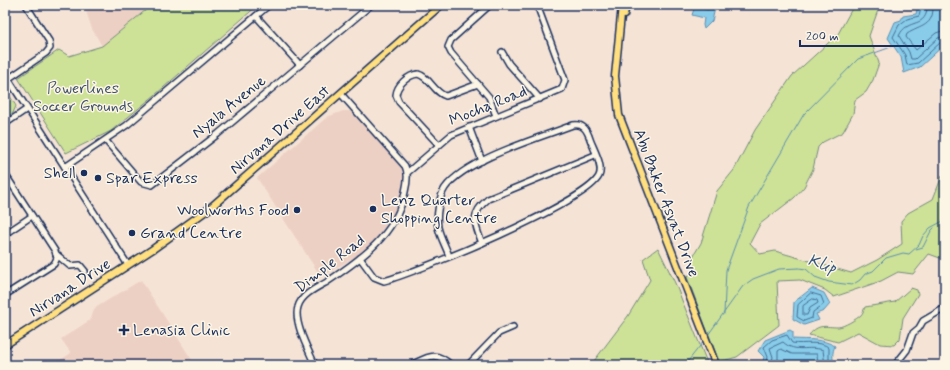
<svg xmlns="http://www.w3.org/2000/svg" width="950" height="370" font-family="Mynerve,sans-serif">
<rect width="100%" height="100%" fill="#f5e4d6"/>
<filter id="ink" filterUnits="userSpaceOnUse"><feTurbulence type="fractalNoise" baseFrequency=".025" numOctaves="2"/><feDisplacementMap in="SourceGraphic" scale="8" xChannelSelector="R" yChannelSelector="G"/><feConvolveMatrix kernelMatrix="1 2 1 2 8 2 1 2 1" color-interpolation-filters="sRGB"/></filter>
<g filter="url(#ink)">
<!-- built -->
<g fill="#edd0c4">
<polygon points="84,5 152,5 102,46 92,29"/>
<polygon points="343,111 351,111 401,167 403,177 399,204 376,240 358,255 321,277 257,178 327,117"/>
<polygon points="141,280 192,360 190,364 53,365 71,353 61,339 90,320 95,308"/>
</g>
<!-- green -->
<g fill="#cde297" stroke="#74887a">
<polygon points="152,5 258,5 155,95 111,131 66,153 18,78 59,50 69,56 102,46"/>
<polygon points="854,5 878,5 878,10 869,36 879,63 873,80 866,92 855,100 853,114 843,132 823,142 818,147 813,169 804,187 794,198 760,224 750,243 760,254 775,251 851,273 877,260 902,244 901,221 908,213 933,199 942,176 945,173 945,255 940,258 929,254 913,274 898,272 881,281 834,297 825,290 800,280 777,281 779,325 737,357 719,362 687,277 692,272 692,258 701,243 717,191 734,170 755,130 792,76 838,34"/>
<polygon points="5,88 16,106 13,113 5,118"/>
<polygon points="658,248 675,283 708,365 591,365 628,316 650,280 643,259"/>
<path d="M911 288 917 290 918 294 903 318 900 339 894 345 880 344 858 332 838 342 809 335C819 323 825 327 838 327 843 327 857 319 861 315 863 313 864 309 865 307L895 302Z"/>
</g>
<!-- water -->
<g fill="#88cce9" stroke="#5c8db1">
<polygon points="918,5 945,5 945,44 920,67 904,73 901,57 888,38 895,22 901,20 903,16 916,14"/>
<polygon points="695,6 707,10 715,8 712,21 704,29 703,25 704,18 692,15"/>
<polygon points="812,288 824,293 830,304 824,311 816,314 819,320 804,325 793,319 794,302"/>
<path d="M790 330 793 332V339C809 340 821 338 835 346 832 352 832 360 835 365H762L764 357 758 351 765 340Z"/>
</g>
<g fill="none" stroke-linecap="round" stroke-linejoin="round">
<!-- shore -->
<g stroke="#476e96" stroke-width="1">
<polyline points="922,5 919,16 907,19 899,25 893,37 905,55 907,65 918,63 941,42 945,41"/>
<path d="M927 5C928 30 907 17 899 36L909 52 911 59H915L938 38 945 36"/>
<path d="M933 5C934 27 921 25 907 34L906 37 916 50 936 33 945 30"/>
<polygon points="811,293 821,296 824,304 813,312 812,318 804,321 797,317 798,305"/>
<polygon points="813,299 817,300 818,303 810,308 807,315 803,315 803,306"/>
<path d="M766 365 768 357 764 347 772 340 787 335 792 343C803 345 822 340 829 348V361L830 365"/>
<path d="M771 365 773 357 770 348 783 342C796 354 808 345 823 350L825 365"/>
<polyline points="778,365 778,351 781,349 792,354 817,354 818,365"/>
</g>
<!-- stream -->
<g stroke="#5c8db1" stroke-width="1">
<polyline points="916,249 923,247 931,231 934,228"/>
<polyline points="724,314 726,270 749,207 804,114 858,59 894,46"/>
<polyline points="708,335 743,286 753,279 779,269 799,268 806,269 815,277 829,282 852,285 860,280 865,274 873,271 886,258 903,253 909,254 919,245 923,236 930,228 945,220"/>
<polyline points="685,365 704,341"/>
</g>
<!-- minor casing -->
<g stroke="#1b2f5e" stroke-width="8">
<g id="minor">
<polyline points="490,5 451,40 448,47 451,53 489,97 496,116"/>
<polyline points="256,16 300,65"/>
<polyline points="502,52 509,64 540,99"/>
<polyline points="5,74 128,265"/>
<polyline points="8,79 46,53 50,48 49,41 26,5"/>
<polyline points="5,124 27,109"/>
<polyline points="469,127 482,161"/>
<polyline points="106,141 141,182 152,185 218,134 371,5"/>
<path d="M439 145 399 102 396 95C397 85 408 75 418 74 430 77 434 93 446 96L478 84"/>
<polyline points="65,167 127,125 269,5"/>
<polyline points="408,172 451,135 562,89 565,80 537,5"/>
<polyline points="5,174 55,251 57,258 54,264 5,295"/>
<polyline points="5,234 32,216"/>
<path d="M482 243C474 223 470 214 488 199L595 155"/>
<polyline points="56,254 70,266 80,265 85,271"/>
<path d="M360 258 374 277 384 281C418 272 586 203 599 176 604 166 593 148 590 139 587 130 583 123 573 125 539 138 466 159 445 188 439 197 436 216 438 227 440 237 446 247 449 256"/>
<path d="M315 365C309 351 293 322 298 307 301 295 316 288 327 282 361 259 396 235 405 192 407 184 409 174 405 166L341 94"/>
<path d="M411 365C428 357 435 350 451 365"/>
<polyline points="468,365 499,333 513,327"/>
<polyline points="895,365 907,350 913,333 919,328 923,321 945,308"/>
</g>
</g>
<!-- major casing -->
<g stroke="#1b2f5e" stroke-width="9">
<g id="major">
<polyline points="622,5 615,76 619,115 716,365"/>
<polyline points="624,15 626,5"/>
<polyline points="5,345 153,249 210,208 441,5"/>
</g>
</g>
<!-- minor -->
<use href="#minor" stroke="#fcf5e5" stroke-width="5"/>
<!-- major -->
<use href="#major" stroke="#ffdf80" stroke-width="6"/>
</g>
</g>
<!-- markers -->
<g fill="#1b2f5e" stroke="#fcf5e5" stroke-width="1.5">
<circle cx="84" cy="173" r="4"/>
<circle cx="98" cy="178" r="4"/>
<circle cx="373" cy="209" r="4"/>
<circle cx="297" cy="210" r="4"/>
<circle cx="132" cy="233" r="4"/>
<path d="M122 324h4v4h4v4h-4v4h-4v-4h-4v-4h4z"/>
</g>
<g text-anchor="middle" dominant-baseline="central" stroke-width="3" stroke-linejoin="round" paint-order="stroke">
<!-- park labels -->
<g font-size="16" fill="#3f5369" stroke="#fcf5e5">
<text x="83" y="88">Powerlines<tspan x="83" dy="18">Soccer Grounds</tspan></text>
</g>
<!-- street labels -->
<g font-size="16" fill="#1b2f5e" stroke="#fcf5e5">
<text transform="translate(488 106) rotate(-22)">Mocha Road</text>
<text transform="translate(229 107) rotate(-39)">Nyala Avenue</text>
<text transform="translate(280 130) rotate(-41)">Nirvana Drive East</text>
<text transform="translate(666 203) rotate(69)">Abu Baker Asvat Drive</text>
<text transform="translate(330 264) rotate(-38)">Dimple Road</text>
<text transform="translate(70 288) rotate(-33)">Nirvana Drive</text>
</g>
<!-- poi labels -->
<g font-size="16" fill="#1b2f5e" stroke="#fcf5e5" text-anchor="start">
<text x="76" y="173" text-anchor="end">Shell</text>
<text x="106" y="178">Spar Express</text>
<text x="381" y="200">Lenz Quarter<tspan x="381" dy="18">Shopping Centre</tspan></text>
<text x="289" y="210" text-anchor="end">Woolworths Food</text>
<text x="140" y="233">Grand Centre</text>
<text x="133" y="330">Lenasia Clinic</text>
</g>
<!-- water labels -->
<g font-size="17" font-style="italic" fill="#365681" stroke="#fcf5e5">
<text transform="translate(822 264) rotate(19)">Klip</text>
</g>
</g>
<!-- margin -->
<rect width="950" height="370" fill="none" stroke="#fcf5e5" stroke-width="20"/>
<rect x="10" y="10" width="930" height="350" fill="none" stroke="#1b2f5e" stroke-width="1.5" filter="url(#ink)"/>
<!-- scale -->
<path d="M800 40v6h123v-6" fill="none" stroke="#1b2f5e" stroke-width="2"/>
<text x="806" y="40" font-size="12" fill="#1b2f5e" stroke="#fcf5e5" stroke-width="3" paint-order="stroke">200 m</text>
</svg>
